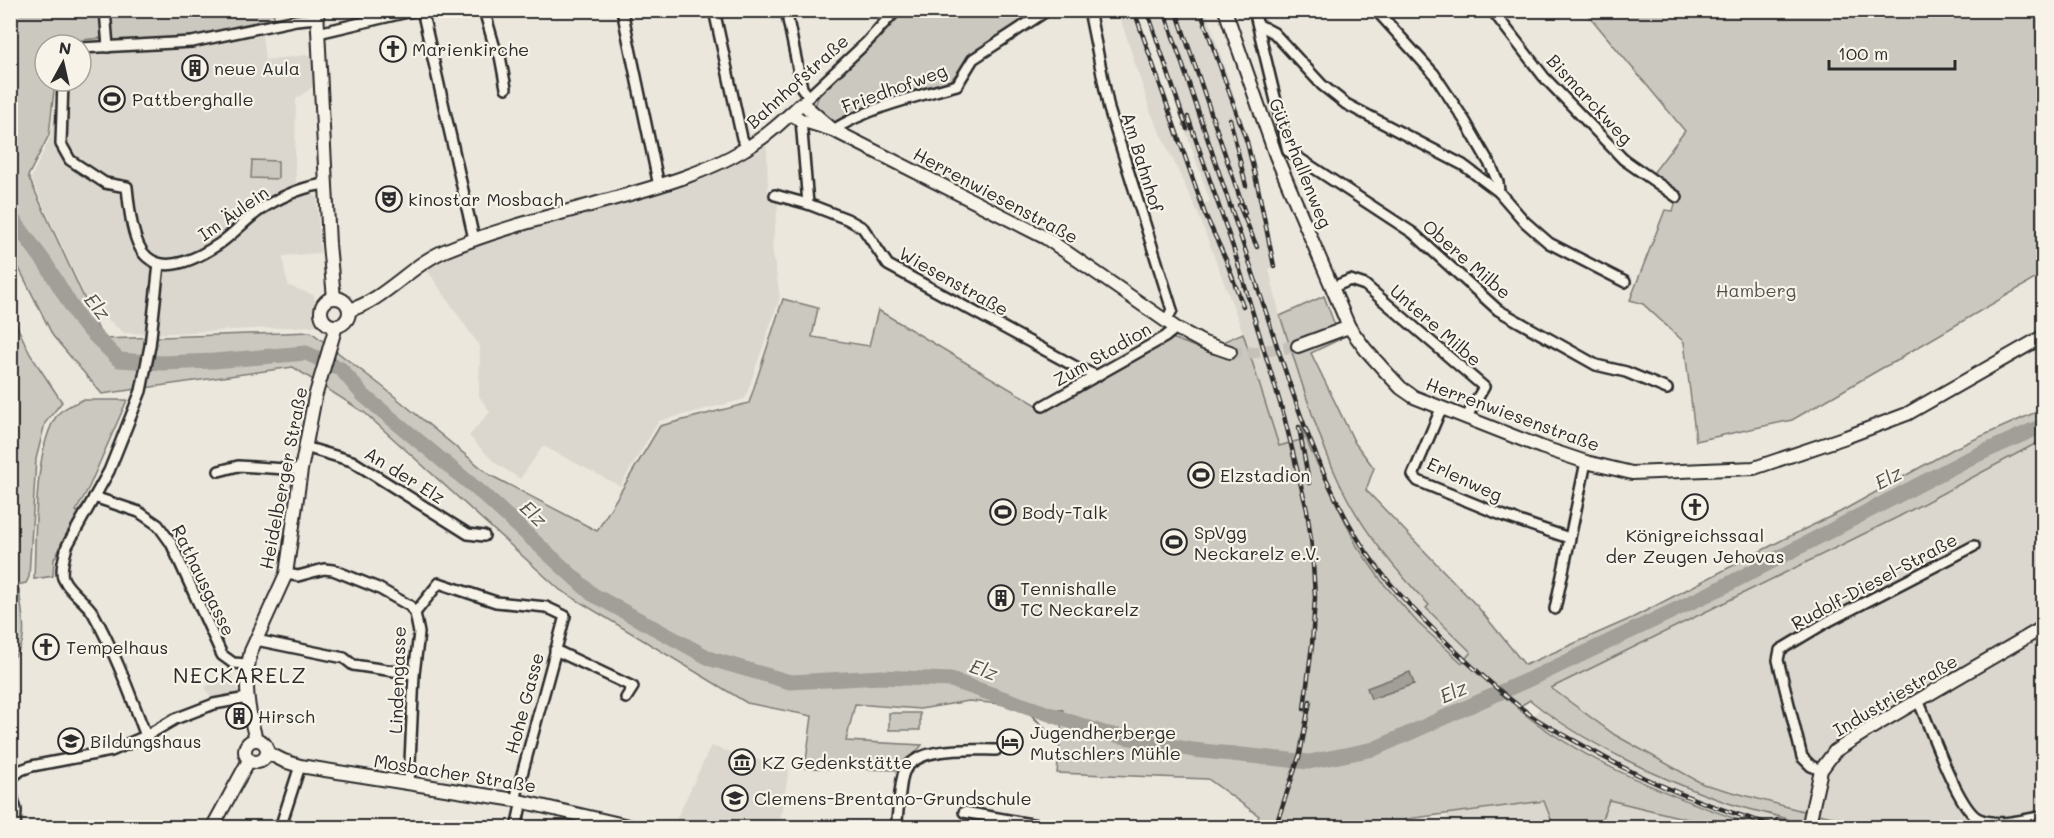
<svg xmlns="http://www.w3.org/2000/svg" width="2054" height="838" font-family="Mali,sans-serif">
<rect width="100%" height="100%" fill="#ebe7dd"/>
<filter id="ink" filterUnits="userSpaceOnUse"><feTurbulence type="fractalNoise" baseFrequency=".0167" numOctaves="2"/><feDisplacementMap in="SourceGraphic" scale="12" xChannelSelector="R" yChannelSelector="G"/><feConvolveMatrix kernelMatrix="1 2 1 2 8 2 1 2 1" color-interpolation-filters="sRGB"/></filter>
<g filter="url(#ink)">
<!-- built -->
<g fill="#dbd7ce">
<polygon points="1118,11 1137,11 1204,204 1210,201 1144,11 1206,11 1249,140 1275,267 1269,269 1280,316 1325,446 1340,485 1376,543 1403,578 1429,605 1426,609 1471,652 1462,663 1418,623 1383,583 1357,546 1329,491 1303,431 1304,439 1279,446 1243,333 1217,264 1197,211 1151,113"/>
<polygon points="262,35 265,60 314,54 315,85 296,99 295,157 296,186 317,197 320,253 283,256 285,274 289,286 314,295 317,324 313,326 152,334 124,333 88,303 31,178 51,136 58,81 81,81 81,54 194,49"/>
<polygon points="767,146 768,196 779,199 772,247 780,297 745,399 659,421 620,486 543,446 520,479 494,462 469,436 490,412 479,396 480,347 425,267 443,254 686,185 713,175"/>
<polygon points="2043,441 2043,823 2022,828 1935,828 1852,821 1799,810 1703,784 1615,735 1551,688 1898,517 2035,444"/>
<polygon points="232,674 235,685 240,693 237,695 211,698 205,687"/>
<polygon points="1540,708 1592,741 1667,779 1726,802 1788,819 1786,827 1759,827 1663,791 1578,749 1531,719"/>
<polygon points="711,746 789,769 779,827 672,828"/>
<polygon points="1608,799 1720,827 1599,828"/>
<polygon points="1545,801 1554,827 1441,828 1456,802"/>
</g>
<!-- green -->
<g fill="#cbc8bf" stroke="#7b7a75" stroke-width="1.5">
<path d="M10 11H100L103 38 59 42 58 45H45V81H55L49 135 28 176 103 339 311 332 383 387 490 475 597 531 660 426 749 403 783 299 818 308 812 337 869 346 878 310 1045 410 1172 338 1213 354 1220 343 1243 333 1279 446 1304 439 1302 425 1310 449 1357 546 1383 583 1418 623 1462 663 1471 652 1426 608 1429 605C1395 570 1361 528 1340 484 1315 431 1299 372 1280 316L1324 296 1340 339 1311 353 1355 443 1374 468 1366 490 1477 606 1525 665 1632 618 1784 539 1840 512 1955 448 2043 409V441L2035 444 1898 517 1551 688 1615 735 1703 784 1799 810 1852 821 1935 827H1786L1788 819C1767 813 1746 809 1725 802 1662 780 1582 742 1530 700L1517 708C1584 763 1677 799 1759 827H1720L1609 800 1599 827H1554L1544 801 1407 819 1395 827H1253L1259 816 1208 779 1057 773 1063 710 969 701 920 709 855 704 846 741 922 745 901 770 805 768 812 716 747 703 560 590 365 413 293 367 102 394 53 336 11 252Z"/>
<polygon points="109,11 273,11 275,21 192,39 113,43"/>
<polygon points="905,11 1043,11 969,58 948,84 879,105 835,122 817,110 816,103 820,93 875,43"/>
<polygon points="1585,11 2043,11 2043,272 2035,279 1901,357 1901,359 1884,367 1792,420 1696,441 1684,342 1643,304 1630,300 1665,210 1673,211 1676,201 1647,181 1685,131"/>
<polygon points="252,160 278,161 278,179 251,178"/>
<polygon points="10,311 30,354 62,402 45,423 36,459 29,577 26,583 11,586"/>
<path d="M82 400H127L89 487 76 511 81 513 54 559 53 576 34 579C36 538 33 446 58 414 64 407 74 404 82 400Z"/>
<path d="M19 589C21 612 32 643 11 660V591Z"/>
<rect x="889" y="713" width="31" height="17"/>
</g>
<!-- water -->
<polygon fill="#a29f98" stroke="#72716c" stroke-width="1.5" points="1410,672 1414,684 1371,699 1367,688"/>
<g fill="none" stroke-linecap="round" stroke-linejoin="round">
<!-- stream -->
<polyline stroke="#72716c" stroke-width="2" points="1021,704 1050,734"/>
<!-- river -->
<polyline stroke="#a29f98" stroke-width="15" points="10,215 46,264 81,322 119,360 163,363 214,361 306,353 341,369 363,395 484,495 592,594 711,659 790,682 882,677 951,680 1104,733 1193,750 1309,762 1374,749 1541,674 1717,590 1966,460 2044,425"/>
<!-- tertiary-tunnel -->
<polyline stroke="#c5c1b9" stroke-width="12" stroke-dasharray="12 6" stroke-linecap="butt" points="1230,352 1248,353 1298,346"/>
<!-- minor casing -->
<g stroke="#2b2b2b" stroke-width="14">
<g id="minor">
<polyline points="105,10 108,47"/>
<polyline points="422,10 474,239"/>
<polyline points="484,10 494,45 500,56 506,88"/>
<polyline points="622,10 659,186"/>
<polyline points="714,10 742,138 747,148"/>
<polyline points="786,10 802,88 809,97"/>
<polyline points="1089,10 1109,109 1172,310 1166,321"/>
<polyline points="1254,10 1288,151"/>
<polyline points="1376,10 1434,74 1465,121 1491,166 1498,182 1499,192"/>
<polyline points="1492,10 1544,77 1623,159 1677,197"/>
<polyline points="1259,25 1274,33 1322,85 1346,104 1463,165 1499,192 1525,222 1549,243 1625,282"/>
<polyline points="318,33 416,10"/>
<polyline points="81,48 192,42 296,20 317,18"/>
<path d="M63 81 61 144 70 160 105 183 127 187C129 206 132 244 147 257 167 275 201 256 219 244 235 233 249 216 266 206 283 196 306 186 326 184"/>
<polyline points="802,103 867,42 896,10"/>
<polyline points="801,120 808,204 847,219 863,228 888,265 1076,367 1097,376"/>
<path d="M833 130C870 107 915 97 957 85L973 59 1048 10"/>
<polyline points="1288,151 1413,233 1498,310 1596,365 1626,372 1667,389"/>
<polyline points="775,195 808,204"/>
<polyline points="1333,287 1350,280 1365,285 1484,387 1466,418"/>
<polyline points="1043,406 1165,337 1176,328"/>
<polyline points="1441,409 1413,475 1418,481 1504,516 1569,538"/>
<polyline points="305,447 352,461 468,534 484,536"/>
<polyline points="219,471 238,466 301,470"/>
<polyline points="94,497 139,512 158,525 171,543 222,655 233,663 248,664"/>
<polyline points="286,574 298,576 324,569 333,570 378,588 410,606 415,613 419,633 414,674 409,784"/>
<polyline points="1555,609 1586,462"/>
<polyline points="415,613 439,583 496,602 546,607 565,616 515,800"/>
<polyline points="256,640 344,658 353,665 414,674"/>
<polyline points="555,650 633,687 626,698"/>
<path d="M1918 700C1929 724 1958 810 1979 819 1998 827 2024 820 2044 816"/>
<path d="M146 736C130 694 115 652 93 613 85 600 69 592 63 578 60 569 65 555 67 546L109 471 141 391 150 346 159 264"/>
<polyline points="1821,770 1811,766 1802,757 1778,660 1780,650 1827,622 1974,546"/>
<polyline points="10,779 21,770 32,766 111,751 146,736 175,719 214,704 247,698"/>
<polyline points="10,788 16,810 15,828"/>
<polyline points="964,812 1037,825 1037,828"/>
<polyline points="280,828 300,766"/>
<polyline points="516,828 522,801"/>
<path d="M896 828C898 815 900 781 904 772 917 745 973 750 996 750"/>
</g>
</g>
<!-- tertiary casing -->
<g stroke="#2b2b2b" stroke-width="16">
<g id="tertiary">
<polyline points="317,10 329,244 334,298"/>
<polyline points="1225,10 1276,156 1349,327 1366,350 1386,372 1401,388 1414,397 1541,447 1586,462 1632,473 1754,468 1846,437 1907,414 2044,336"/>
<polyline points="791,114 801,120 833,130 1046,238 1176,328 1204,343 1230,352"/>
<circle cx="335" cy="312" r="14"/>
<path d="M349 310C382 302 411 265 444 251 502 227 563 213 623 196 666 184 707 172 745 149 766 137 784 120 802 103L833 130"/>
<polyline points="1298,346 1349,327"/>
<circle cx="256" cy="751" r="11"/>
<path d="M256 740C248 710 243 682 251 651L286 574 301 470 315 397 336 326"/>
<polyline points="268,753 284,761 300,766 515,800 637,828"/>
<polyline points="212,828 249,760"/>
<polyline points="1808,828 1821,770 1835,751 1871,728 2044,627"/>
</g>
</g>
<!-- minor -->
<use href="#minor" stroke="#f7f3e8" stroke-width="9"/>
<!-- tertiary -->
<use href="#tertiary" stroke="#f7f3e8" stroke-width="12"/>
<!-- rail casing -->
<g stroke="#2b2b2b" stroke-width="4.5">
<g id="rail">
<polyline points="1134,10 1205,214 1226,260 1243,306"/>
<polyline points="1147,10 1187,129"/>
<polyline points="1164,10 1258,288"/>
<polyline points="1176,10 1245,213"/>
<polyline points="1200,10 1247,142 1258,188 1274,266"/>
<polyline points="1188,117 1233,247 1284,416 1307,510 1312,547 1315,597 1312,645 1304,709"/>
<polyline points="1230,119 1246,186"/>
<polyline points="1239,205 1257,247"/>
<path d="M1256 282C1285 368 1310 460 1358 539 1377 571 1403 599 1430 626 1462 658 1495 689 1532 716 1545 725 1561 733 1575 741 1643 781 1708 808 1784 828"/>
<polyline points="1299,427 1309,483"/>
<polyline points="1777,820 1812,828"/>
<polyline points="1275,828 1300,754 1310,701"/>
</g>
</g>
<!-- rail -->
<use href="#rail" stroke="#f7f3e8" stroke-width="2" stroke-dasharray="7" stroke-linecap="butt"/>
</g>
</g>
<!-- icons -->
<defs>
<g id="church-ring" transform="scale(1.35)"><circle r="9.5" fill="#f7f3e8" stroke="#2b2b2b" stroke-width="1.5"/><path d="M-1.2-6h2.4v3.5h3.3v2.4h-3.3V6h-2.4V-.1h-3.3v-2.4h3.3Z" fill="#2b2b2b"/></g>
<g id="building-ring" transform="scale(1.35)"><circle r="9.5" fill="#f7f3e8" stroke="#2b2b2b" stroke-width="1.5"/><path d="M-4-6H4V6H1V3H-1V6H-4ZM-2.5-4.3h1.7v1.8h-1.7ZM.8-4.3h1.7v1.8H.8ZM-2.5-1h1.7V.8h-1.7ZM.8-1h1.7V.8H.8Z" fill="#2b2b2b"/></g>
<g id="stadium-ring" transform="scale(1.35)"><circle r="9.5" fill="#f7f3e8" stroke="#2b2b2b" stroke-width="1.5"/><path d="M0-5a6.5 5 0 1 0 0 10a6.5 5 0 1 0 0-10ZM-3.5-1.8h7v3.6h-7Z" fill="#2b2b2b"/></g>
<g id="theatre-ring" transform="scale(1.35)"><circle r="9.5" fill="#f7f3e8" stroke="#2b2b2b" stroke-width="1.5"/><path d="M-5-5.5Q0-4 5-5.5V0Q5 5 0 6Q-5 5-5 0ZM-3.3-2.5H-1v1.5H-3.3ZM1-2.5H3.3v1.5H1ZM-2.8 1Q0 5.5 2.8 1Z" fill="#2b2b2b"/></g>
<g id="school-ring" transform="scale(1.35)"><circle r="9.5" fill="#f7f3e8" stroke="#2b2b2b" stroke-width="1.5"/><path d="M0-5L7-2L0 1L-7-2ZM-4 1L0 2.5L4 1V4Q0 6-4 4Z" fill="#2b2b2b"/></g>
<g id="hotel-ring" transform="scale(1.35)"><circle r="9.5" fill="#f7f3e8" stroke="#2b2b2b" stroke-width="1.5"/><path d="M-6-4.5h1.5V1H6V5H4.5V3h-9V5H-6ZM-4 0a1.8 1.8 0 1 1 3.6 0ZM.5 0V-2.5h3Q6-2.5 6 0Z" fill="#2b2b2b"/></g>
<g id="museum-ring" transform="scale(1.35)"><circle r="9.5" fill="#f7f3e8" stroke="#2b2b2b" stroke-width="1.5"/><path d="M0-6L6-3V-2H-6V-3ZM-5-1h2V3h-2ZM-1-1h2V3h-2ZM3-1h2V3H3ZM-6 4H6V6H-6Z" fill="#2b2b2b"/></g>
</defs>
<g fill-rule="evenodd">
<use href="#church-ring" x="393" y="49"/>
<use href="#building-ring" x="195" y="68"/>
<use href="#stadium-ring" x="112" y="99"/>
<use href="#theatre-ring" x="389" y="199"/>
<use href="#stadium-ring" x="1201" y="475"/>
<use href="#church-ring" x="1695" y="507"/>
<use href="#stadium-ring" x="1003" y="512"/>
<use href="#stadium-ring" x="1174" y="542"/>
<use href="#building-ring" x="1001" y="598"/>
<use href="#church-ring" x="46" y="647"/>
<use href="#building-ring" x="239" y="716"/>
<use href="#school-ring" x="71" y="741"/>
<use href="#hotel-ring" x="1010" y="742"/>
<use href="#museum-ring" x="742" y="762"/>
<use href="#school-ring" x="735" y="798"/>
</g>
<g text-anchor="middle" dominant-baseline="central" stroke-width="4.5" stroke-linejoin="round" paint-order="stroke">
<!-- poi labels -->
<g font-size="18" fill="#2b2b2b" stroke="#f7f3e8" text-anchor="start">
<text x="412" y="49">Marienkirche</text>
<text x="214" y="68">neue Aula</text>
<text x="132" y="99">Pattberghalle</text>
<text x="408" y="199">kinostar Mosbach</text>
<text x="1220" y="475">Elzstadion</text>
<text x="1022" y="512">Body-Talk</text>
<text x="1194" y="532">SpVgg<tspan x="1194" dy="21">Neckarelz e.V.</tspan></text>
<text x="1695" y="535" text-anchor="middle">Königreichssaal<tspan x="1695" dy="21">der Zeugen Jehovas</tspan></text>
<text x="1020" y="588">Tennishalle<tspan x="1020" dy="21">TC Neckarelz</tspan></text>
<text x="66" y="647">Tempelhaus</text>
<text x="258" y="716">Hirsch</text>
<text x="1030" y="732">Jugendherberge<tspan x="1030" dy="21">Mutschlers Mühle</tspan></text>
<text x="90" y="741">Bildungshaus</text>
<text x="762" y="762">KZ Gedenkstätte</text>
<text x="754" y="798">Clemens-Brentano-Grundschule</text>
</g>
<!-- street labels -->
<g font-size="18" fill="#2b2b2b" stroke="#f7f3e8">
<text transform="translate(797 81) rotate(-42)">Bahnhofstraße</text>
<text transform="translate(894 88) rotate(-20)">Friedhofweg</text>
<text transform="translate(1590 99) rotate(47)">Bismarckweg</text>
<text transform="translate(1143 162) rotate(73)">Am Bahnhof</text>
<text transform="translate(1301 163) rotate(68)">Güterhallenweg</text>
<text transform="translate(996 195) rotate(28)">Herrenwiesenstraße</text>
<text transform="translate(233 213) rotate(-35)">Im Äulein</text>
<text transform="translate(1467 259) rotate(41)">Obere Milbe</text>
<text transform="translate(954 281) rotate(29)">Wiesenstraße</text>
<text transform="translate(1436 325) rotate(41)">Untere Milbe</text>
<text transform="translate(1102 354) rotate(-30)">Zum Stadion</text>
<text transform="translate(1513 414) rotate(20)">Herrenwiesenstraße</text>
<text transform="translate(405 475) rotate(32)">An der Elz</text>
<text transform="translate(283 478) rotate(-79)">Heidelberger Straße</text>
<text transform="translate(1465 479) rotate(25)">Erlenweg</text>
<text transform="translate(204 580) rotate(64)">Rathausgasse</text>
<text transform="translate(1874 581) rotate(-28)">Rudolf-Diesel-Straße</text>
<text transform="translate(397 680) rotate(-88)">Lindengasse</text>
<text transform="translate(1895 695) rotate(-31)">Industriestraße</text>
<text transform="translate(524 703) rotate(-75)">Hohe Gasse</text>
<text transform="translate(455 773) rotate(9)">Mosbacher Straße</text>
</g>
<!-- park labels -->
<g font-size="18" fill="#535250" stroke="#f7f3e8">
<text x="1756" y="290">Hamberg</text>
</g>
<!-- water labels -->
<g font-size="20" font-style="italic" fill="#555451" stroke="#f7f3e8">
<text transform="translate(98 306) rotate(51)">Elz</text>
<text transform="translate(1888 477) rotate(-28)">Elz</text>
<text transform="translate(534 513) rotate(43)">Elz</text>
<text transform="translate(984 669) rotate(19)">Elz</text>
<text transform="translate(1453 691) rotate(-24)">Elz</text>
</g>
<!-- quarter labels -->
<g font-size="21" letter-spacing="1.5" fill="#2b2b2b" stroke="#f7f3e8">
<text x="240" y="674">NECKARELZ</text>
</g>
</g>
<!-- margin -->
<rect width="2054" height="838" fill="none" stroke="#f7f3e8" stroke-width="36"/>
<rect x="18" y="18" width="2018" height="802" fill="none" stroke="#2b2b2b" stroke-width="2" filter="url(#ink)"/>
<!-- north arrow -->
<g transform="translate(63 63) rotate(8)"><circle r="28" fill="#f7f3e8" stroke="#a5a39c" stroke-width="1.5"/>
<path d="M0-4.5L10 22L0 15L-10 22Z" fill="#2b2b2b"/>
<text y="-9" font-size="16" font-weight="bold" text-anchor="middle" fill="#2b2b2b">N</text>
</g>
<!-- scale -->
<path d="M1829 60v9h126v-9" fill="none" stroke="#2b2b2b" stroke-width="3"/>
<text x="1838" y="60" font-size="18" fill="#2b2b2b" stroke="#f7f3e8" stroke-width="4.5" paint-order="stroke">100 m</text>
</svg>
